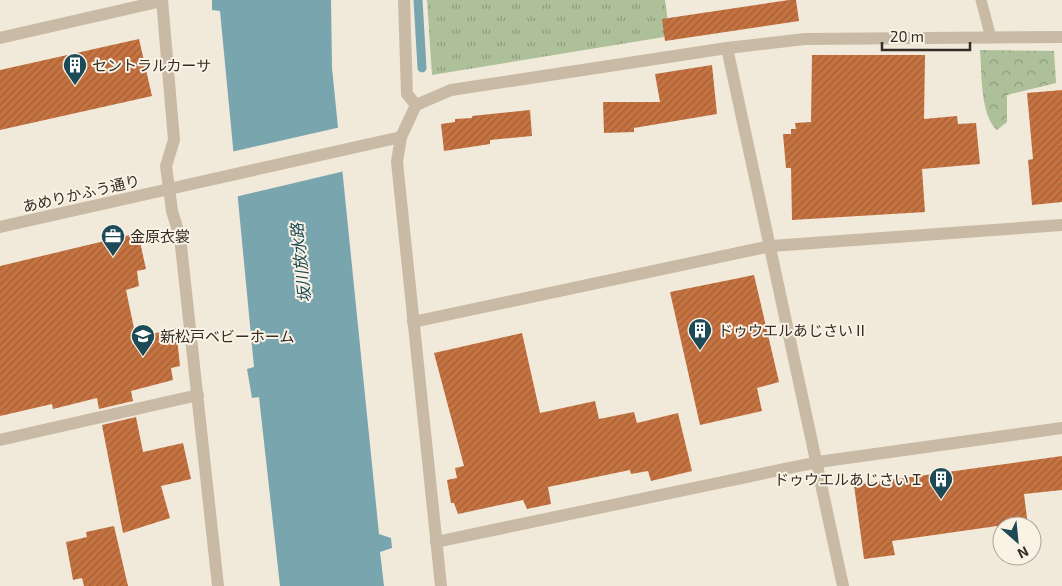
<svg xmlns="http://www.w3.org/2000/svg" width="1062" height="586" font-family="'Exo 2','Noto Sans JP',sans-serif">
<defs>
<pattern id="grass-tufts" width="24" height="20" patternUnits="userSpaceOnUse" patternTransform="scale(1.25)"><rect width="24" height="20" fill="#aec099"/><path d="M3 7l-1-3M5 7V3M7 7l1-3M15 17l-1-3M17 17v-4M19 17l1-3" fill="none" stroke="#8e9c7d"/></pattern>
<pattern id="forest-crowns" width="20" height="18" patternUnits="userSpaceOnUse" patternTransform="scale(1.25)"><rect width="20" height="18" fill="#aec099"/><path d="M2 6a3 3 0 1 1 6 0M12 15a3 3 0 1 1 6 0" fill="none" stroke="#8e9c7d"/></pattern>
<pattern id="building-hatch" width="6" height="6" patternUnits="userSpaceOnUse" patternTransform="scale(1.25)"><rect width="6" height="6" fill="#c67342"/><path d="M-1 1l2-2M0 6l6-6M5 7l2-2" fill="none" stroke="#a25f37"/></pattern>
</defs>
<rect width="100%" height="100%" fill="#f1e9d9"/>
<!-- grass -->
<polygon fill="url(#grass-tufts)" points="427,0 665,0 670,36 432,75"/>
<!-- forest -->
<path fill="url(#forest-crowns)" d="M980 50 1054 51 1056 83 1007 95V122L997 130C980 115 982 73 980 50Z"/>
<!-- water -->
<polygon fill="#78a5ae" points="212,0 331,0 332,68 379,534 391,538 392,548 380,552 384,586 280,586 259,397 252,398 247,369 254,367 220,11 212,10"/>
<!-- pier -->
<polygon fill="#f1e9d9" points="341,127 345,171 235,197 231,152"/>
<g fill="none" stroke-linecap="round" stroke-linejoin="round">
<!-- stream -->
<polyline stroke="#78a5ae" stroke-width="9" points="418,0 422,68"/>
</g>
<!-- building -->
<g fill="url(#building-hatch)">
<polygon points="789,0 796,0 799,21 665,41 662,19"/>
<polygon points="139,39 152,96 0,130 0,70"/>
<polygon points="812,55 925,55 924,119 957,116 958,124 976,123 980,164 922,169 925,212 792,220 791,168 786,168 783,134 791,134 791,129 796,129 795,123 811,122"/>
<polygon points="712,65 717,114 634,128 634,132 604,133 603,102 660,102 655,74"/>
<polygon points="1062,90 1062,202 1032,205 1028,160 1033,159 1027,93"/>
<polygon points="530,110 532,136 490,140 490,144 444,151 441,124 455,122 455,119 472,118 472,116"/>
<polygon points="138,233 146,269 137,271 139,286 126,290 136,338 176,328 180,366 171,368 173,380 131,391 133,401 99,409 97,398 53,409 52,404 0,416 0,266"/>
<polygon points="754,275 779,382 757,388 762,411 700,425 670,292"/>
<polygon points="522,333 540,413 595,401 599,419 634,412 637,423 678,413 692,471 651,481 648,471 631,474 630,470 548,487 551,504 527,509 523,500 458,514 454,503 451,503 447,480 457,478 455,468 464,466 434,353"/>
<polygon points="136,417 143,452 183,443 191,479 161,486 170,518 123,533 102,425"/>
<polygon points="1062,456 1062,490 1024,494 1028,526 1002,526 1002,538 999,538 997,526 892,541 895,555 864,559 854,485"/>
<polygon points="114,526 128,586 84,586 82,578 73,580 66,542 87,537 86,532"/>
</g>
<g fill="none" stroke-linecap="round" stroke-linejoin="round">
<!-- service -->
<polyline stroke="#c9baa5" stroke-width="11" points="981,0 991,38"/>
<!-- minor -->
<g stroke="#c9baa5" stroke-width="12">
<polyline points="162,0 174,140 166,166 172,211 180,237 218,586"/>
<polyline points="404,0 407,94 416,105 401,137 397,162 441,586"/>
<polyline points="0,38 162,1"/>
<polyline points="727,48 843,586"/>
<polyline points="416,105 451,90 727,48 805,39 1062,37"/>
<polyline points="169,189 401,137"/>
<polyline points="413,322 771,246 1062,225"/>
<polyline points="0,440 198,395"/>
<polyline points="436,542 818,462 1062,428"/>
</g>
<!-- tertiary -->
<polyline stroke="#c9baa5" stroke-width="12" points="0,227 169,189"/>
</g>
<!-- icons -->
<defs>
<g id="building-pin" transform="scale(1.25)"><path d="M0 17L-7.5 6A9.5 9.5 0 1 1 7.5 6Z" fill="#1c4a56" stroke="#f9f2e5"/><path d="M-4-6H4V6H1V3H-1V6H-4ZM-2.5-4.3h1.7v1.8h-1.7ZM.8-4.3h1.7v1.8H.8ZM-2.5-1h1.7V.8h-1.7ZM.8-1h1.7V.8H.8Z" fill="#fff"/></g>
<g id="office-pin" transform="scale(1.25)"><path d="M0 17L-7.5 6A9.5 9.5 0 1 1 7.5 6Z" fill="#1c4a56" stroke="#f9f2e5"/><path d="M-6-3h4V-5.5h4V-3h4V5H-6ZM-1-4.5V-3h2v-1.5ZM-6 0V1H6V0Z" fill="#fff"/></g>
<g id="school-pin" transform="scale(1.25)"><path d="M0 17L-7.5 6A9.5 9.5 0 1 1 7.5 6Z" fill="#1c4a56" stroke="#f9f2e5"/><path d="M0-5L7-2L0 1L-7-2ZM-4 1L0 2.5L4 1V4Q0 6-4 4Z" fill="#fff"/></g>
</defs>
<g fill-rule="evenodd">
<use href="#building-pin" x="75" y="65"/>
<use href="#office-pin" x="113" y="236"/>
<use href="#building-pin" x="700" y="330"/>
<use href="#school-pin" x="143" y="336"/>
<use href="#building-pin" x="941" y="479"/>
</g>
<g text-anchor="middle" dominant-baseline="central" stroke-width="4" stroke-linejoin="round" paint-order="stroke">
<!-- poi labels -->
<g font-size="15" fill="#352d26" stroke="#f9f2e5" text-anchor="start">
<text x="92" y="65">セントラルカーサ</text>
<text x="130" y="236">金原衣裳</text>
<text x="718" y="330">ドゥウエルあじさいⅡ</text>
<text x="160" y="336">新松戸ベビーホーム</text>
<text x="924" y="479" text-anchor="end">ドゥウエルあじさいＩ</text>
</g>
<!-- street labels -->
<g font-size="15" fill="#352d26" stroke="#f9f2e5">
<text transform="translate(81 193) rotate(-13)">あめりかふう通り</text>
</g>
<!-- water labels -->
<g font-size="16" font-style="italic" fill="#1c4a56" stroke="#f9f2e5">
<text transform="translate(300 263) rotate(-96)">坂川放水路</text>
</g>
</g>
<!-- north arrow -->
<g transform="translate(1017 541) rotate(153)"><circle r="24" fill="#f9f2e5" stroke="#aba399"/>
<path d="M0-4L9 19L0 12L-9 19Z" fill="#1c4a56"/>
<text y="-8" font-size="14" font-weight="bold" text-anchor="middle" fill="#352d26">N</text>
</g>
<!-- scale -->
<path d="M882 42v8h88v-8" fill="none" stroke="#352d26" stroke-width="2.5"/>
<text x="890" y="42" font-size="15" fill="#352d26" stroke="#f9f2e5" stroke-width="4" paint-order="stroke">20 m</text>
</svg>
